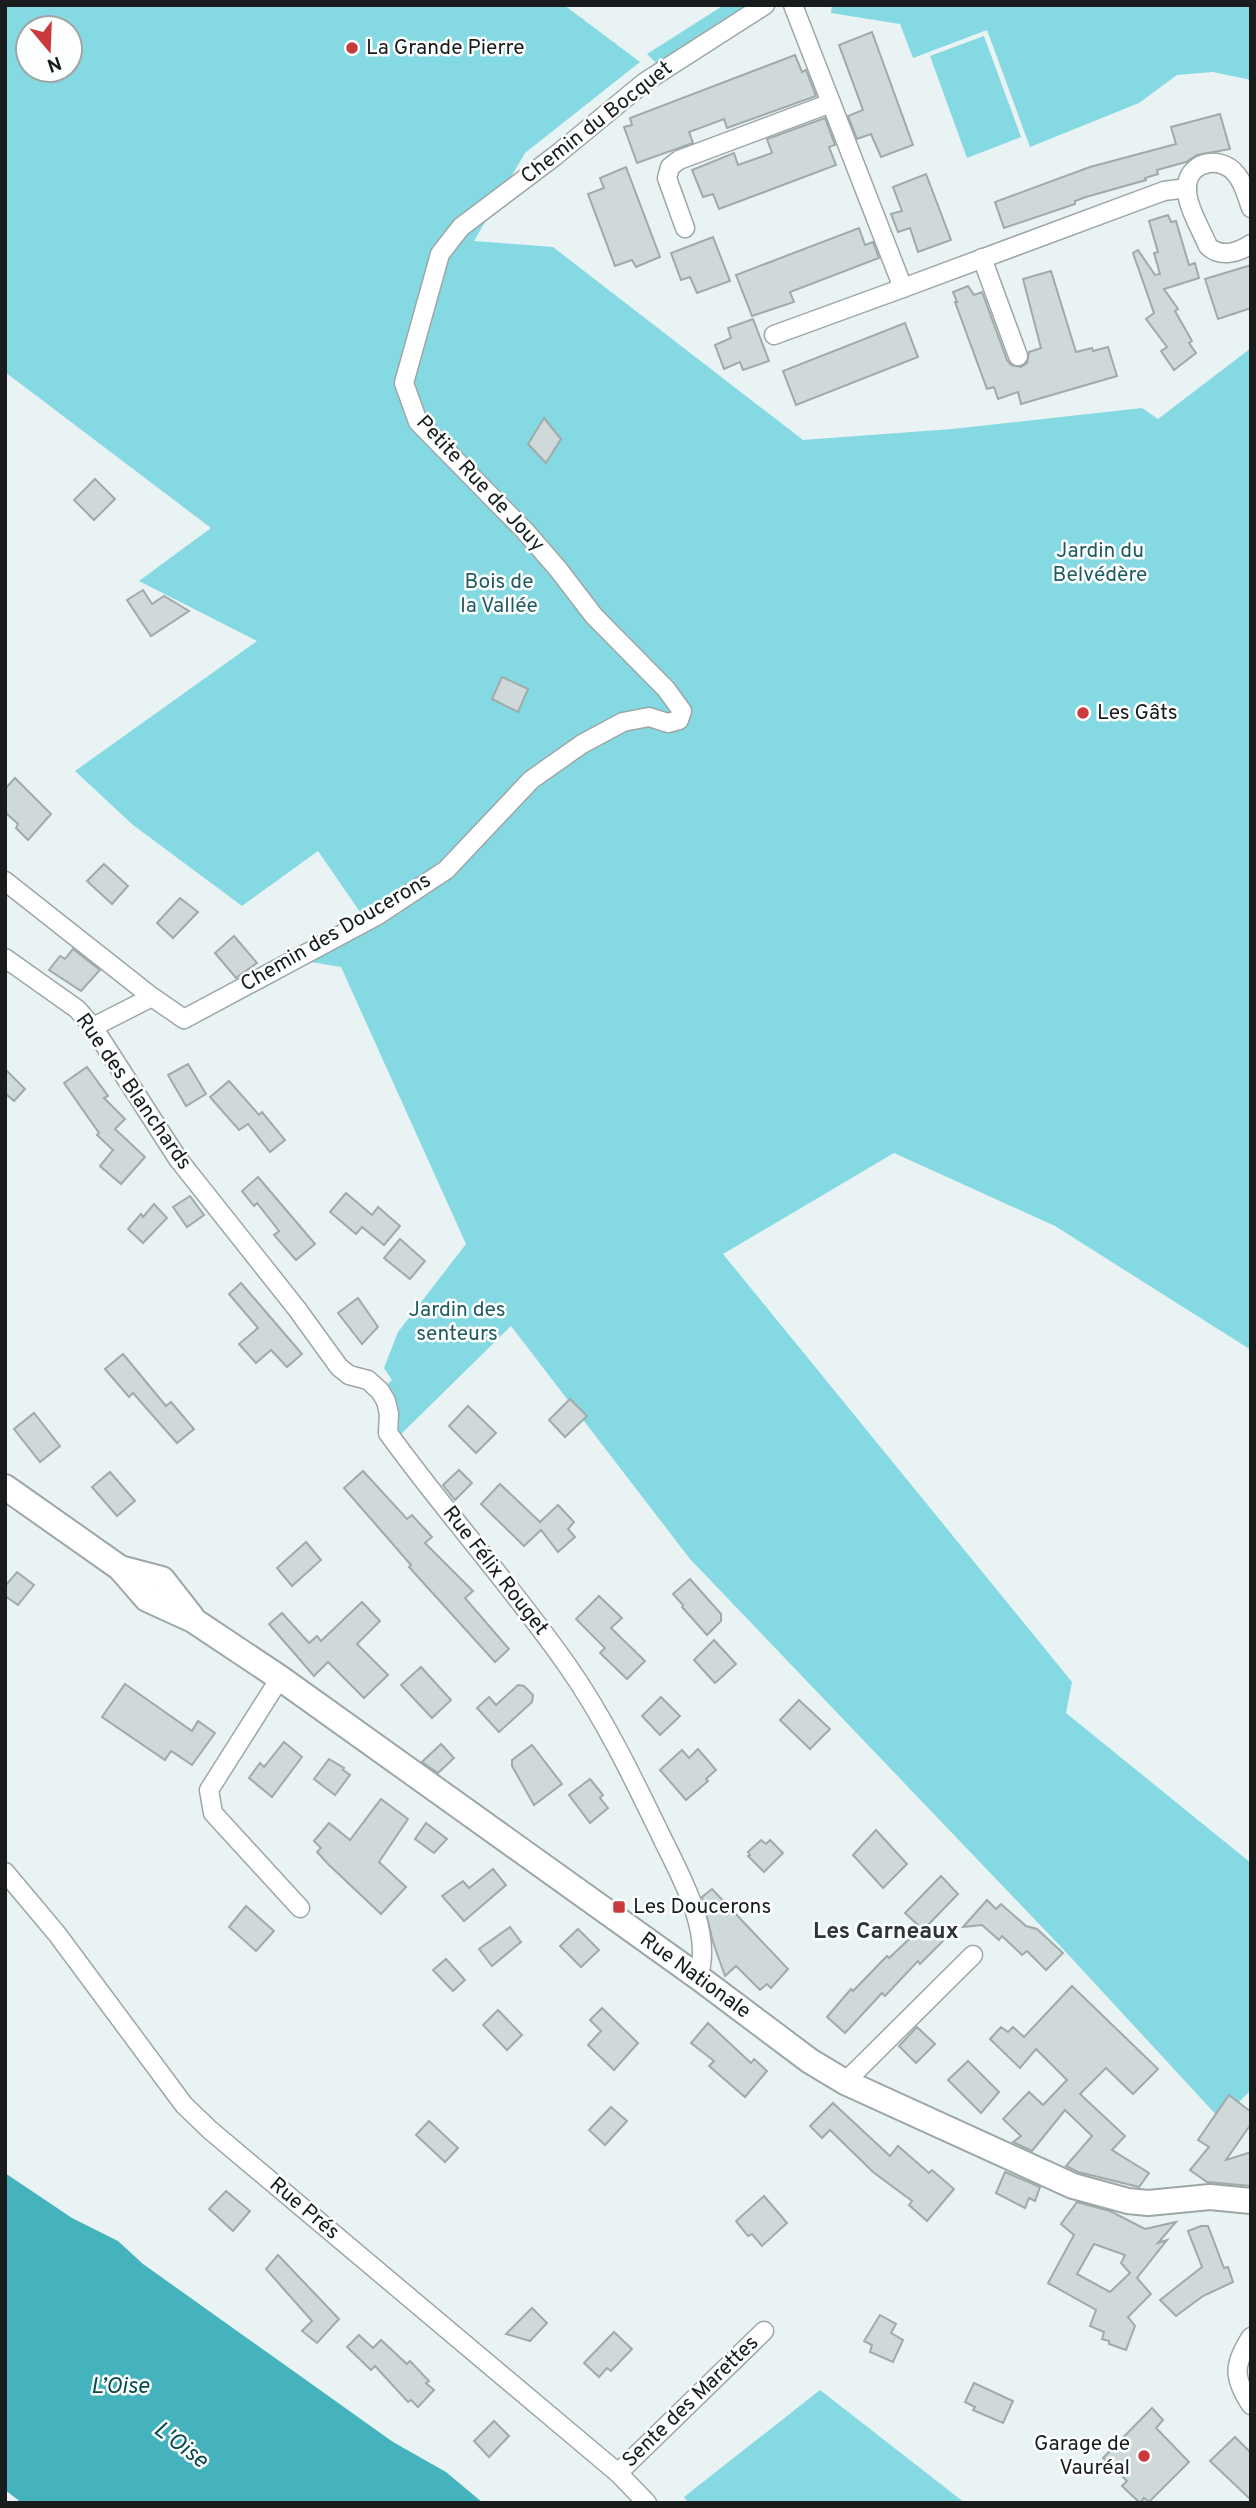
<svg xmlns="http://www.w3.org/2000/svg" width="1256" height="2508" font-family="Overpass,sans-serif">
<rect width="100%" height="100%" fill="#e9f3f4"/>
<!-- green -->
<g fill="#85d9e2" fill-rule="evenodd">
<path d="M5 5H564L640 62 525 153 474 241 553 247 803 440 952 429 1142 408 1158 419 1251 348V1350L1055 1226 894 1153 723 1254 1072 1682 1066 1713 1251 1863V2090L1221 2120 1063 1949 690 1559 511 1326 394 1441 380 1391 392 1380 384 1368 398 1332 466 1244 341 967 280 957 360 912 318 851 242 906 133 825 75 771 257 641 139 581 211 528 5 372ZM28 28H70V70H28Z"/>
<polygon points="724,5 758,5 660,67 647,54"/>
<polygon points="832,5 1251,5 1251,80 1213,72 1177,75 1139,103 1030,147 987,30 913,58 900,24 831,13"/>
<polygon points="984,36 1021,137 967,158 930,56"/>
<polygon points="820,2390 965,2503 688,2503 684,2497"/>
</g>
<!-- water -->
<polygon fill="#44b3bd" points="5,2173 72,2218 118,2241 143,2264 393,2442 446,2472 483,2503 22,2503 5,2490"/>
<!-- building -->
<g fill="#cfd9da" stroke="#a0aaab" stroke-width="2" fill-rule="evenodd">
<polygon points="872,32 913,145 881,157 871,134 857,139 848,116 863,110 839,45"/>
<polygon points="795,55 802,72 806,70 816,96 727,128 724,119 689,132 693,143 637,163 624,127 632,125 630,118"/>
<polygon points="1220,114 1230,149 1197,155 1186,162 1157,170 1158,174 1145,178 1146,180 1086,197 1075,201 1075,204 1004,228 995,202 1090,167 1176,144 1171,127"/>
<polygon points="825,118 835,145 829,147 836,165 719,209 713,194 703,197 692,170 734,153 738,165 772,153 767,139"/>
<polygon points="626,167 660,257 636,267 632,260 615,266 588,194 604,188 600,178"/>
<polygon points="926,174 951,240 918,252 910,228 898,232 891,214 902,211 893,187"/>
<polygon points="1168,215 1171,222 1176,221 1189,265 1195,263 1199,278 1164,289 1178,309 1175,311 1192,341 1189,343 1196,353 1174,370 1161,351 1167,347 1146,319 1154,313 1133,253 1138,250 1155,275 1160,274 1154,253 1158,252 1149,221"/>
<polygon points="859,228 865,245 873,242 879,258 790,292 794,302 752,316 736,275"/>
<polygon points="713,237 730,281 697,293 690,277 681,280 671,253"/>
<polygon points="1251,265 1251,308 1218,319 1205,279"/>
<polygon points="1051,271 1076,352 1092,348 1093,351 1108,347 1117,376 1021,404 1018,392 998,399 994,387 987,389 955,302 957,302 953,292 968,286 974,295 982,292 1007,360 1011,365 1021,367 1027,363 1029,352 1041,348 1023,279"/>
<polygon points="753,319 769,361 743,370 740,362 724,369 715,345 731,338 728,328"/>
<polygon points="905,323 918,357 796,405 783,371"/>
<polygon points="544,418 561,439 546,463 528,444"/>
<polygon points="95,479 115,499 94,520 74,500"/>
<polygon points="143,590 152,604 164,596 189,611 151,636 127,600"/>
<polygon points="502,677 528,689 518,712 492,699"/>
<polygon points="15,778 51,814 28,840 16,828 18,824 5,812 5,789"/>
<polygon points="104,864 128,886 112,904 87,881"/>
<polygon points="180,898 198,912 173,938 157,923"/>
<polygon points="234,936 257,963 236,978 215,953"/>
<polygon points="73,949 100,970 81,991 49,970 60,956 65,959"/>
<polygon points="188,1064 206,1094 186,1106 168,1075"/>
<polygon points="87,1067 108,1096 104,1098 125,1119 115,1129 145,1157 121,1184 100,1166 113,1150 97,1135 99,1133 64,1083"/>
<polygon points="5,1069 25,1089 14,1101 5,1093"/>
<polygon points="229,1081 259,1115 262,1112 285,1140 270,1152 248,1124 239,1130 210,1097"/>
<polygon points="258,1177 315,1244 296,1260 274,1235 279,1231 257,1203 254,1206 242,1191"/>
<polygon points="346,1193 372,1215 378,1207 400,1226 384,1245 362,1227 356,1234 330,1212"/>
<polygon points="190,1196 204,1215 187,1227 173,1207"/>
<polygon points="154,1204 167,1218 143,1243 128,1229 141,1214 143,1217"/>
<polygon points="400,1239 425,1261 410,1279 384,1258"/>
<polygon points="241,1283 302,1354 287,1367 271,1350 256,1363 239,1344 258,1328 229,1294"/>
<polygon points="358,1298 378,1327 362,1344 338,1313"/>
<polygon points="123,1354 166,1406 171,1402 194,1429 177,1443 133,1393 129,1397 105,1369"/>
<polygon points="570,1399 587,1416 565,1437 549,1420"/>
<polygon points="468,1406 496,1433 476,1453 449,1426"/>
<polygon points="34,1413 60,1446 40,1462 14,1429"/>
<polygon points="459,1470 472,1483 455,1500 443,1485"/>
<polygon points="363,1471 407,1519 412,1515 432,1537 425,1543 473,1591 465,1598 509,1649 495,1662 409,1567 411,1565 344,1488"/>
<polygon points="110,1472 135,1501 117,1516 92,1487"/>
<polygon points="500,1484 540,1522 558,1505 574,1522 568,1529 575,1537 558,1552 541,1530 524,1546 481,1504"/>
<polygon points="306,1542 321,1560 292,1586 277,1568"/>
<polygon points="17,1572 34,1585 18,1605 5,1596 5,1586"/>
<polygon points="690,1579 721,1614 721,1621 707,1635 682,1607 683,1605 673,1594"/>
<polygon points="599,1596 622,1618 611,1628 645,1661 627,1679 600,1653 605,1648 576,1619"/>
<polygon points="362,1602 380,1621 357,1644 388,1675 364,1698 328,1662 314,1676 269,1624 282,1613 309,1643 317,1636 321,1641"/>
<polygon points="714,1640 736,1664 715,1683 694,1660"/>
<polygon points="421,1667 451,1700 432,1718 401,1685"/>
<polygon points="125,1684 192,1731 198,1721 215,1733 192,1765 171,1751 165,1760 102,1717"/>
<polygon points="518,1685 524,1686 533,1695 532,1702 499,1732 477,1708 489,1697 496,1705"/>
<polygon points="661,1697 680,1716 660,1735 642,1716"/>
<polygon points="799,1700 830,1729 810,1749 780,1720"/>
<polygon points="284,1742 302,1757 272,1797 249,1778 260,1763 264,1767"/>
<polygon points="441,1744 454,1758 438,1773 422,1762"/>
<polygon points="532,1745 562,1784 534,1805 512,1766 512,1760"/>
<polygon points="698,1749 716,1770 706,1779 708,1781 686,1800 660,1770 682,1750 689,1758"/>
<polygon points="329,1759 344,1768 343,1770 350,1775 335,1795 314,1779"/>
<polygon points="590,1779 603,1795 600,1798 608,1808 590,1823 569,1795"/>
<polygon points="381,1799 408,1819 379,1862 406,1887 381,1914 328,1864 317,1852 321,1848 314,1841 329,1823 350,1840"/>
<polygon points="426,1823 447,1839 434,1853 415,1839"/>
<polygon points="876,1830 907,1864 883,1888 853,1855"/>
<polygon points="761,1840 766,1844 770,1840 783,1853 764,1872 748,1856 750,1855 748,1852"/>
<polygon points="493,1869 506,1885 464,1921 442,1896 463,1881 469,1888"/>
<polygon points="941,1876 958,1894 927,1926 943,1941 920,1964 918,1961 885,1996 882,1993 845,2033 827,2017 851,1989 853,1991 887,1956 889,1958 921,1928 905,1913"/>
<polygon points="712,1889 788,1969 771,1988 767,1984 760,1990 736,1966 725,1976 713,1942 702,1897"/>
<polygon points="987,1900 996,1909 1001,1904 1026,1926 1037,1929 1063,1953 1046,1970 1027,1951 1022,1955 1002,1936 999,1940 982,1925 963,1927"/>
<polygon points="246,1906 274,1931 256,1951 229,1927"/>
<polygon points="510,1927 521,1942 492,1966 479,1949"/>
<polygon points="578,1929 599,1950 581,1967 560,1946"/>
<polygon points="446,1959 465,1980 453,1991 433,1970"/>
<polygon points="1072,1986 1158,2069 1133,2094 1106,2068 1080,2094 1125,2136 1112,2150 1149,2173 1139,2187 1078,2172 1066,2166 1092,2136 1065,2110 1032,2151 1013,2142 1021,2136 1003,2119 1029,2092 1043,2105 1067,2080 1036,2049 1020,2068 990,2039 1001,2027 1008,2032 1013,2027 1024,2037"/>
<polygon points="602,2008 638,2043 614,2070 588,2045 601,2031 590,2020"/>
<polygon points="498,2010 522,2035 507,2050 483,2025"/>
<polygon points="708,2023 751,2063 754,2059 767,2071 745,2097 709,2066 714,2061 691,2043"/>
<polygon points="917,2027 935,2044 916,2063 899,2046"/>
<polygon points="968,2061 999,2092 981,2113 948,2080"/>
<polygon points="1229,2095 1251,2112 1251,2124 1226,2160 1251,2152 1251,2186 1207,2182 1190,2170 1209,2147 1198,2140"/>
<polygon points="833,2103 890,2156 898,2146 929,2173 932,2170 954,2189 927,2221 909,2205 912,2201 873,2172 830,2130 822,2138 810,2126"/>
<polygon points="611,2107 627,2121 605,2145 589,2130"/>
<polygon points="429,2121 458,2148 445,2162 416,2135"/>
<polygon points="1005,2172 1040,2187 1035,2201 1029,2198 1025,2208 996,2193"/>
<polygon points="226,2191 250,2211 233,2231 209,2209"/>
<polygon points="764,2196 787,2223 762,2246 752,2234 748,2236 736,2221"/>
<path d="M1077 2202 1110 2211 1145 2229 1176 2222 1158 2243 1167 2240 1137 2278 1151 2294 1128 2317 1135 2326 1126 2350 1109 2344V2341L1102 2339 1104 2332 1090 2326 1096 2310 1048 2283 1074 2235 1061 2224ZM1094 2244 1125 2255 1121 2263 1130 2273 1110 2292 1077 2274Z"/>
<polygon points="1201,2226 1208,2226 1224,2268 1228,2267 1233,2282 1203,2296 1176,2316 1160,2300 1202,2267 1188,2231"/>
<polygon points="278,2255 339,2319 317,2343 302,2331 312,2321 266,2269"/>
<polygon points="532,2308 547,2323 530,2341 506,2334"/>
<polygon points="880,2315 896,2324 891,2333 903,2340 893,2362 870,2352 872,2345 864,2341"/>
<polygon points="614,2332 632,2349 611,2371 607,2368 599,2377 584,2363"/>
<polygon points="359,2335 373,2348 381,2340 407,2364 410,2361 429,2381 426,2383 434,2390 418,2407 411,2400 408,2402 375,2366 371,2370 347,2347"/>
<polygon points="974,2383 1013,2401 1003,2423 973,2410 975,2407 965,2402"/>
<polygon points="1152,2408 1163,2420 1156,2428 1189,2462 1149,2502 1144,2498 1140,2503 1122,2486 1127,2481 1103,2458"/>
<polygon points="494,2421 509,2436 489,2457 474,2441"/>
<polygon points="1235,2437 1251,2453 1251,2500 1210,2461"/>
</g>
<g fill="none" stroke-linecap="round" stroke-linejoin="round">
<!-- street casing -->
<g stroke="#9da7a8" stroke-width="21">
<g id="street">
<polyline points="793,5 903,288 1164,191 1187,188"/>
<path d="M1251 208C1247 197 1244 183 1236 174 1222 156 1190 160 1187 185 1185 204 1201 229 1208 246 1220 258 1238 253 1251 244"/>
<polyline points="685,228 667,178 670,167 679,160 831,103"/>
<polyline points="982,258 1018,356"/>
<polyline points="774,335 903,288"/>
<polyline points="5,881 152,997 184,1019 378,915 446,870 531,780 582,744 623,722 649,717 668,723 679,720 682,711 666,689 594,616 558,569 525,531 418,422 404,383 440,254 461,227 555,156 645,82 765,5"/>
<path d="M5 958 77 1009 93 1027 178 1159 297 1309 339 1367 349 1375 368 1380 380 1391 386 1401 389 1414 388 1433C445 1512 511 1585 567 1665 605 1719 635 1782 664 1842 683 1880 713 1935 698 1977"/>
<polyline points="93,1027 152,997"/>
<polyline points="280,1678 209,1790 213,1813 300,1908"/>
<polyline points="5,1872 57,1934 184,2105 210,2130 618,2473 647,2503"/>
<polyline points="845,2082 973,1955"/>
<path d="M1251 2337C1234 2365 1232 2376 1251 2405"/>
<polyline points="618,2473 764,2331"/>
</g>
</g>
<!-- secondary casing -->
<g stroke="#9da7a8" stroke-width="28">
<g id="secondary">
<polyline points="5,1487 120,1568 147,1599 193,1620 280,1678 698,1977 810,2061 845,2082 1073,2186 1128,2201 1148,2203 1210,2197 1251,2201"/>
<polyline points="120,1568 162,1579 191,1616"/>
</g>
</g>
<!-- street -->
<use href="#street" stroke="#fff" stroke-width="18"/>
<!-- secondary -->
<use href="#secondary" stroke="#fff" stroke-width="24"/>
</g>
<!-- markers -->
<g fill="#c9393d" stroke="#fdffff" stroke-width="2.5">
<circle cx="352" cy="48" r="7"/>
<circle cx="1083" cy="713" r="7"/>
<rect x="612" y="1900" width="14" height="14" rx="3.5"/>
<circle cx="1144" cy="2456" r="7"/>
</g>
<g text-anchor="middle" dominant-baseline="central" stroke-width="5" stroke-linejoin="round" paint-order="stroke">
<!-- poi labels -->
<g font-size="21" fill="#181c1d" stroke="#fdffff" text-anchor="start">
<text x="366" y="48">La Grande Pierre</text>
<text x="1097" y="713">Les Gâts</text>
<text x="633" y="1907">Les Doucerons</text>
<text x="1130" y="2444" text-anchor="end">Garage de<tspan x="1130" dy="24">Vauréal</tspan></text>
</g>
<!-- street labels -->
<g font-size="21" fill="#181c1d" stroke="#fdffff">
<text transform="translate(597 123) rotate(-38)">Chemin du Bocquet</text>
<text transform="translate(480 484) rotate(47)">Petite Rue de Jouy</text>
<text transform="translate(336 933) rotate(-30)">Chemin des Doucerons</text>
<text transform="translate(133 1092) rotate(55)">Rue des Blanchards</text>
<text transform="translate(495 1571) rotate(52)">Rue Félix Rouget</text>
<text transform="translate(695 1976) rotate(36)">Rue Nationale</text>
<text transform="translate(304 2209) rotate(40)">Rue Prés</text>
<text transform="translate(691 2402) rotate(-44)">Sente des Marettes</text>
</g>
<!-- park labels -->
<g font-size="21" fill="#1f5c61" stroke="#fdffff">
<text x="1100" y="551">Jardin du<tspan x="1100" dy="24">Belvédère</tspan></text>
<text x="499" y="582">Bois de<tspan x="499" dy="24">la Vallée</tspan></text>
<text x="457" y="1310">Jardin des<tspan x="457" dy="24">senteurs</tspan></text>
</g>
<!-- neighbourhood labels -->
<g font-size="23" font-weight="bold" fill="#2d3536" stroke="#fdffff">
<text x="886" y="1932">Les Carneaux</text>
</g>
<!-- water labels -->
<g font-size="23" font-style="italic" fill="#054a4f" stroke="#fdffff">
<text x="120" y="2387">L’Oise</text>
<text transform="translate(180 2446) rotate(37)">L'Oise</text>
</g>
</g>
<!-- border -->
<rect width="1256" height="2508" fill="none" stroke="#181c1d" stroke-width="14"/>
<!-- north arrow -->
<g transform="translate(49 49) rotate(161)"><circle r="33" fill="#fdffff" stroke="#a1a4a5" stroke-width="2"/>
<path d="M0-5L12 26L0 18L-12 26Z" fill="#c9393d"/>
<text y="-10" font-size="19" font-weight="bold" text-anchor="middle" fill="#181c1d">N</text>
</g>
</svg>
